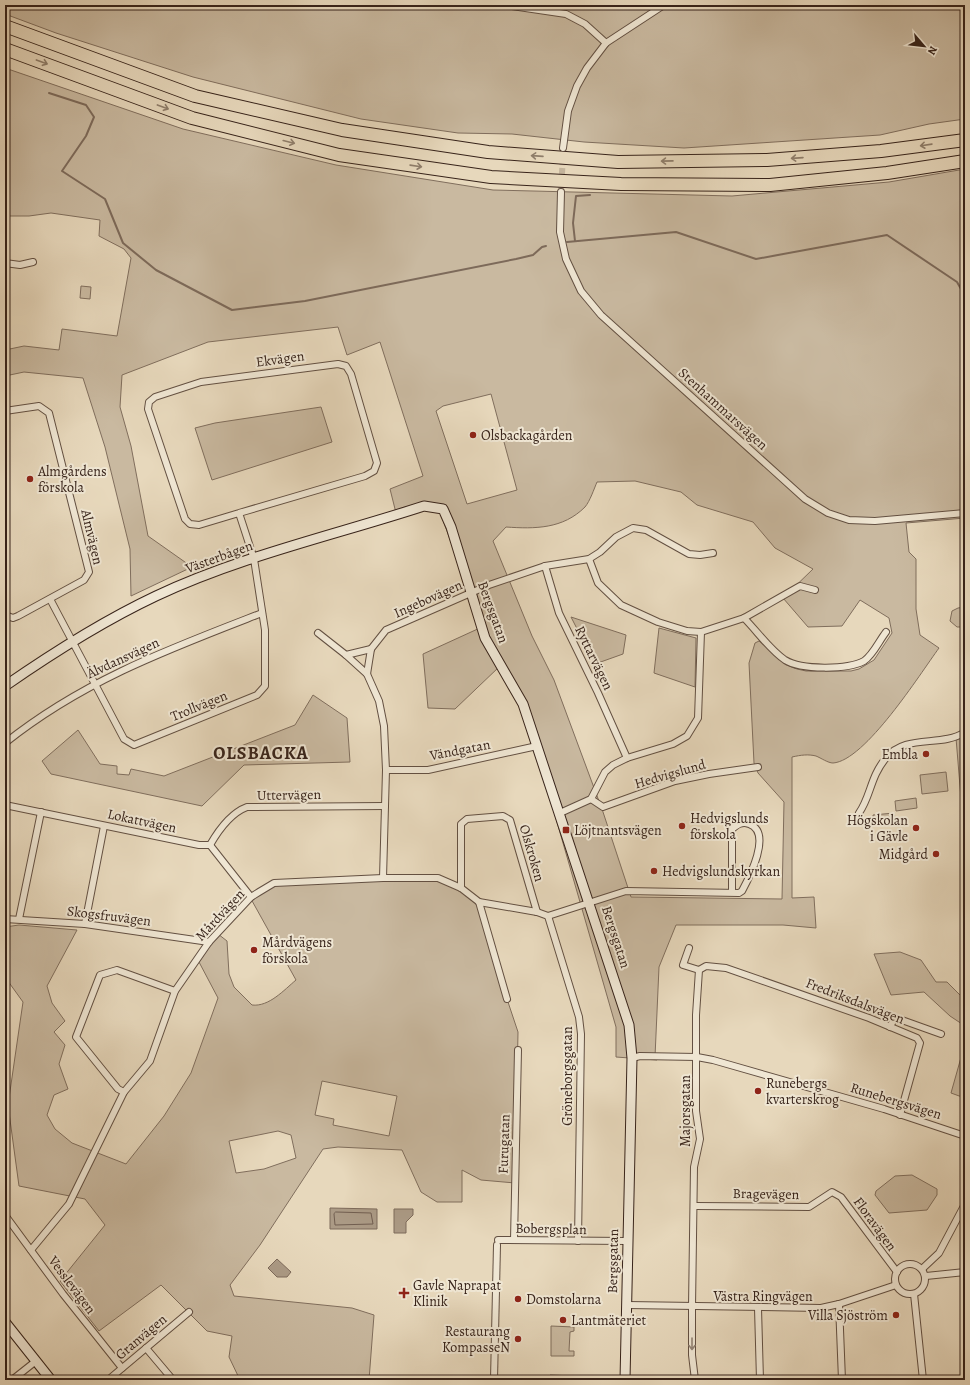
<svg xmlns="http://www.w3.org/2000/svg" width="970" height="1385" font-family="Alegreya,serif">
<rect width="100%" height="100%" fill="#e7d8bc"/>
<filter id="stains"><feTurbulence type="fractalNoise" baseFrequency=".005" numOctaves="4"/><feColorMatrix values="0 0 0 0 .2 0 0 0 0 .09 0 0 0 0 .02 0 0 0 .5 -.17"/></filter>
<radialGradient id="worn" r=".72"><stop offset=".6" stop-color="#630" stop-opacity="0"/><stop offset="1" stop-color="#630" stop-opacity=".3"/></radialGradient>
<!-- green -->
<g fill="#c9b9a0" stroke="#806e5d" fill-rule="evenodd">
<polygon points="5,5 717,5 726,9 729,5 965,5 965,119 929,124 880,135 684,148 584,142 512,134 458,133 361,119 193,77 56,33 5,14"/>
<path d="M5 68 183 129 336 165 493 190 732 196 889 182 965 169V518L906 523 909 552 916 559V609L920 635 939 648C920 674 865 761 833 763 828 763 821 758 816 756 808 754 801 755 792 757V898L814 897 816 928 783 925H676L659 967 655 1057 657 1060 616 1057V1027L523 704 499 667 455 709 428 708 423 654 482 627 440 512 424 508 397 517 390 489 423 476 380 342 347 355 338 327 208 342 122 375 120 407 131 446 148 536 192 567 131 596 130 549 105 447 83 378 24 372 5 376V350L24 346 59 350 62 329 117 336 131 258 124 249 99 236 100 220 51 213 29 216H5ZM491 394 517 490 467 504 436 411 443 406ZM635 481 681 492 697 505 753 522 775 548 813 569 783 598 808 627 842 626 860 600 889 618 892 633 874 660 859 669 851 671H806L797 669 789 666 759 641 755 643 749 663 754 763 758 773 784 802 782 899 631 897 603 812 554 680 532 636 493 541 506 527C535 529 563 529 585 507 590 501 594 489 597 482Z"/>
<polygon points="81,286 91,287 90,299 80,298"/>
<polygon points="321,407 332,442 212,480 195,428 215,423"/>
<polygon points="965,607 965,627 957,627 950,621 952,611 958,608"/>
<polygon points="571,617 626,635 623,654 595,664"/>
<polygon points="659,628 696,638 695,687 654,673"/>
<polygon points="313,695 347,718 350,762 244,765 202,806 51,774 42,761 78,730 100,764 117,766 117,774 129,775 131,769 164,776 295,725"/>
<polygon points="965,732 965,846 956,738"/>
<polygon points="946,772 948,791 922,794 920,775"/>
<polygon points="916,798 917,808 896,811 895,801"/>
<polygon points="894,813 896,822 874,825 873,815"/>
<path d="M438 878 450 882 479 902 507 999 518 1032 515 1183 481 1180 462 1170V1202H437L421 1192 402 1150 338 1147 323 1149 260 1245 230 1285 234 1296 352 1308 374 1315 369 1380H240L229 1357 232 1336 207 1331 161 1285 99 1331 60 1281 105 1225 85 1199 19 1186 8 1105 23 1002 5 977V927L19 925 77 930 47 986 52 1003 65 1021 54 1032 65 1045 59 1064 68 1089 54 1095 47 1115 55 1129 72 1143 126 1164 164 1116 191 1073 218 998 199 962 218 934 227 941 229 974 234 987 252 1005C269 1007 284 990 296 980L251 899 274 883ZM322 1081 397 1096 389 1136 333 1125 334 1119 315 1115ZM278 1131 291 1135 296 1158 264 1169 236 1173 229 1141Z"/>
<polygon points="900,952 921,960 936,982 947,982 965,1000 965,1026 950,1016 924,992 891,995 874,954"/>
<polygon points="962,1054 965,1054 965,1094 962,1097 951,1093"/>
<polygon points="912,1175 937,1189 937,1195 927,1210 889,1213 875,1195 876,1191 895,1176"/>
<polygon points="551,1326 574,1327 574,1331 570,1332 569,1351 574,1351 574,1356 551,1356"/>
<polygon points="550,1375 574,1376 573,1380 550,1380"/>
</g>
<!-- water -->
<g fill="#ab9a85" stroke="#7d6a5a">
<polygon points="330,1208 377,1209 377,1229 330,1229"/>
<polygon points="394,1209 413,1209 413,1215 406,1222 406,1233 394,1233"/>
<polygon points="277,1259 291,1272 287,1277 277,1277 268,1268"/>
</g>
<g fill="none" stroke-linecap="round" stroke-linejoin="round">
<!-- shore -->
<polygon stroke="#715e50" stroke-width="1" points="336,1212 371,1213 373,1224 335,1225 334,1214"/>
<!-- stream -->
<g stroke="#7d6a5a" stroke-width="2">
<polyline points="49,93 86,105 94,117 86,136 62,171 105,199 123,243 156,270 232,310 305,301 516,259 533,255 542,247 546,246"/>
<polyline points="575,241 573,223 576,196 590,195"/>
<polyline points="567,242 676,232 756,259 887,235 957,282 965,296"/>
</g>
<!-- street-tunnel -->
<polyline stroke="#c4b49c" stroke-width="6" stroke-dasharray="6 3" stroke-linecap="butt" points="561,192 563,155"/>
<!-- street casing -->
<g stroke="#635042" stroke-width="8">
<g id="street">
<polyline points="505,5 566,14 585,24 606,43"/>
<polyline points="563,148 568,111 577,86 587,68 606,43 664,5"/>
<polyline points="561,192 560,232 566,259 581,291 601,315 805,499 828,513 849,520 875,521 965,513"/>
<polyline points="5,263 20,265 33,262"/>
<polyline points="5,411 39,406 49,413 89,572 84,580 18,616 13,618 5,615"/>
<polyline points="589,559 598,583 621,605 658,622 687,631 701,632 744,618 800,586 815,590"/>
<polyline points="545,566 559,613 598,693 627,758"/>
<polyline points="50,599 124,739 134,745 257,695 265,686 265,630 254,559 239,513 365,476 374,471 377,463 351,374 346,366 338,364 201,382 155,397 149,402 148,409 185,519 190,524 199,525 239,513"/>
<path d="M744 618C757 631 770 650 785 660 801 670 847 670 864 661 873 655 879 641 886 632"/>
<polyline points="318,633 346,655"/>
<polyline points="367,674 346,655 371,649"/>
<path d="M5 743C84 680 169 649 262 613"/>
<polyline points="386,770 428,770 537,746"/>
<polyline points="591,799 603,807 675,781 709,774 758,767"/>
<polyline points="5,805 199,845 210,845 251,897"/>
<polyline points="560,813 591,799 605,772 613,765 627,758 673,744 687,736 698,718 701,632"/>
<path d="M859 813C871 796 870 777 886 758 906 733 941 748 965 732"/>
<path d="M210 845C218 831 231 813 247 807L385 806"/>
<polyline points="383,878 386,770 384,726 379,701 367,674 371,649 386,630 489,585 545,566 589,559 600,552 616,537 633,528 646,530 689,554 700,555 713,553"/>
<polyline points="461,888 461,824 467,819 503,816 510,820 537,912"/>
<polyline points="479,902 507,999"/>
<polyline points="548,916 579,1017 581,1034 578,1241"/>
<polyline points="5,919 85,924 209,942"/>
<polyline points="19,919 41,812"/>
<polyline points="85,924 104,826"/>
<polyline points="689,948 683,965 699,970"/>
<polyline points="890,1027 894,1019 899,1019 941,1034"/>
<polyline points="632,1058 640,1056 697,1057 713,1060 884,1109 965,1136"/>
<polyline points="124,1092 118,1089 76,1037 100,975 117,970 175,991"/>
<polyline points="695,1206 809,1207 832,1192 841,1197 897,1272"/>
<polyline points="5,1215 63,1294 122,1368"/>
<polyline points="498,1240 627,1241"/>
<polyline points="514,1240 518,1050"/>
<path d="M31 1250 69 1204 124 1092 150 1061 175 991 209 942 251 897 259 892 274 883 383 878H438L461 888 479 902 537 912 548 916 626 891 739 893 742 891C749 878 773 832 749 824 742 821 737 825 732 829V893"/>
<circle cx="910" cy="1279" r="15"/>
<polyline points="922,1269 939,1253 965,1204"/>
<polyline points="926,1276 965,1272"/>
<polyline points="914,1294 923,1380"/>
<polyline points="839,1304 842,1380"/>
<polyline points="627,1305 821,1308 839,1304 896,1285"/>
<polyline points="758,1308 760,1380"/>
<polyline points="146,1348 173,1380"/>
<polyline points="12,1380 36,1361"/>
<polyline points="108,1380 189,1312"/>
<polyline points="494,1380 497,1245"/>
<polyline points="695,1380 692,1355 692,1307 694,1167 700,1139 696,1111 696,1015 699,970 706,966 726,968 869,1018 917,1038 920,1043 900,1115"/>
</g>
</g>
<!-- secondary casing -->
<g stroke="#37231a" stroke-width="11">
<g id="secondary">
<path d="M5 686C54 652 103 621 156 596 241 556 335 535 424 506L443 509 451 527 485 638 523 704 629 1025 632 1058 625 1380"/>
<polyline points="5,1322 51,1380"/>
</g>
</g>
<!-- highway casing -->
<g stroke="#37231a" stroke-width="14">
<g id="highway">
<polyline points="5,26 195,96 342,130 488,152 618,162 767,160 881,151 965,140"/>
<polyline points="5,49 192,118 339,155 491,177 621,184 770,185 887,173 965,161"/>
</g>
</g>
<!-- street -->
<use href="#street" stroke="#efe6d3" stroke-width="6"/>
<!-- secondary -->
<use href="#secondary" stroke="#efe6d3" stroke-width="9"/>
<!-- highway -->
<use href="#highway" stroke="#e7d8bc" stroke-width="12"/>
</g>
<!-- one-way arrows -->
<defs><path id="oneway-shaft" d="M-6 0H5M1.5-3L5.5 0L1.5 3" fill="none" stroke-width="1.6" stroke-linecap="round" stroke-linejoin="round"/></defs>
<g stroke="#8f7e6b">
<use href="#oneway-shaft" transform="translate(42 62) rotate(20)"/>
<use href="#oneway-shaft" transform="translate(163 107) rotate(20)"/>
<use href="#oneway-shaft" transform="translate(289 142) rotate(14)"/>
<use href="#oneway-shaft" transform="translate(926 145) rotate(172)"/>
<use href="#oneway-shaft" transform="translate(537 156) rotate(-176)"/>
<use href="#oneway-shaft" transform="translate(797 158) rotate(176)"/>
<use href="#oneway-shaft" transform="translate(667 161) rotate(179)"/>
<use href="#oneway-shaft" transform="translate(416 166) rotate(8)"/>
</g>
<use stroke="#938476" href="#oneway-shaft" transform="translate(692 1344) rotate(90)"/>
<!-- markers -->
<g fill="#8f2418" stroke="#efe6d3" stroke-width="1.5">
<circle cx="473" cy="435" r="4"/>
<circle cx="30" cy="479" r="4"/>
<circle cx="926" cy="754" r="4"/>
<circle cx="682" cy="826" r="4"/>
<circle cx="916" cy="828" r="4"/>
<rect x="562" y="826" width="8" height="8" rx="2"/>
<circle cx="936" cy="854" r="4"/>
<circle cx="654" cy="871" r="4"/>
<circle cx="254" cy="950" r="4"/>
<circle cx="758" cy="1091" r="4"/>
<path d="M402 1287h4v4h4v4h-4v4h-4v-4h-4v-4h4z"/>
<circle cx="518" cy="1299" r="4"/>
<circle cx="896" cy="1315" r="4"/>
<circle cx="563" cy="1320" r="4"/>
<circle cx="518" cy="1339" r="4"/>
</g>
<g text-anchor="middle" dominant-baseline="central" stroke-width="4" stroke-linejoin="round" paint-order="stroke">
<!-- street labels -->
<g font-size="14" fill="#37231a" stroke="#efe6d3">
<text transform="translate(280 359) rotate(-8)">Ekvägen</text>
<text transform="translate(723 409) rotate(42)">Stenhammarsvägen</text>
<text transform="translate(92 537) rotate(77)">Almvägen</text>
<text transform="translate(219 557) rotate(-20)">Västerbågen</text>
<text transform="translate(428 599) rotate(-24)">Ingebovägen</text>
<text transform="translate(493 612) rotate(70)">Bergsgatan</text>
<text transform="translate(123 658) rotate(-25)">Älvdansvägen</text>
<text transform="translate(594 658) rotate(64)">Ryttarvägen</text>
<text transform="translate(199 706) rotate(-22)">Trollvägen</text>
<text transform="translate(460 750) rotate(-11)">Vändgatan</text>
<text transform="translate(670 774) rotate(-16)">Hedvigslund</text>
<text transform="translate(289 795) rotate(-1)">Uttervägen</text>
<text transform="translate(142 821) rotate(12)">Lokattvägen</text>
<text transform="translate(532 853) rotate(74)">Olskroken</text>
<text transform="translate(220 915) rotate(-47)">Mårdvägen</text>
<text transform="translate(109 916) rotate(7)">Skogsfruvägen</text>
<text transform="translate(616 937) rotate(72)">Bergsgatan</text>
<text transform="translate(855 1001) rotate(21)">Fredriksdalsvägen</text>
<text transform="translate(567 1076) rotate(-90)">Gröneborgsgatan</text>
<text transform="translate(896 1101) rotate(17)">Runebergsvägen</text>
<text transform="translate(685 1111) rotate(-90)">Majorsgatan</text>
<text transform="translate(504 1144) rotate(-88)">Furugatan</text>
<text transform="translate(766 1194) rotate(1)">Bragevägen</text>
<text transform="translate(875 1224) rotate(54)">Floravägen</text>
<text transform="translate(551 1229) rotate(1)">Bobergsplan</text>
<text transform="translate(613 1261) rotate(-89)">Bergsgatan</text>
<text transform="translate(72 1285) rotate(53)">Vesslevägen</text>
<text x="763" y="1296">Västra Ringvägen</text>
<text transform="translate(141 1337) rotate(-40)">Granvägen</text>
</g>
<!-- poi labels -->
<g font-size="14" fill="#37231a" stroke="#efe6d3" text-anchor="start">
<text x="481" y="435">Olsbackagården</text>
<text x="38" y="471">Almgårdens<tspan x="38" dy="16">förskola</tspan></text>
<text x="918" y="754" text-anchor="end">Embla</text>
<text x="690" y="818">Hedvigslunds<tspan x="690" dy="16">förskola</tspan></text>
<text x="908" y="820" text-anchor="end">Högskolan<tspan x="908" dy="16">i Gävle</tspan></text>
<text x="574" y="830">Löjtnantsvägen</text>
<text x="928" y="854" text-anchor="end">Midgård</text>
<text x="662" y="871">Hedvigslundskyrkan</text>
<text x="262" y="942">Mårdvägens<tspan x="262" dy="16">förskola</tspan></text>
<text x="766" y="1083">Runebergs<tspan x="766" dy="16">kvarterskrog</tspan></text>
<text x="413" y="1285">Gavle Naprapat<tspan x="413" dy="16">Klinik</tspan></text>
<text x="526" y="1299">Domstolarna</text>
<text x="888" y="1315" text-anchor="end">Villa Sjöström</text>
<text x="571" y="1320">Lantmäteriet</text>
<text x="510" y="1331" text-anchor="end">Restaurang<tspan x="510" dy="16">KompasseN</tspan></text>
</g>
<!-- district labels -->
<g font-size="18" font-weight="bold" letter-spacing="1" fill="#37231a" stroke="#efe6d3">
<text x="261" y="753">OLSBACKA</text>
</g>
</g>
<!-- margin -->
<rect width="970" height="1385" fill="none" stroke="#e7d8bc" stroke-width="20"/>
<rect x="6" y="6" width="958" height="1373" fill="none" stroke="#37231a" stroke-width="2"/>
<rect x="10" y="10" width="950" height="1365" fill="none" stroke="#37231a"/>
<!-- north arrow -->
<g transform="translate(924 46) rotate(118)" stroke="#efe6d3" stroke-width="3" paint-order="stroke">
<path d="M0-3L7 15L0 10L-7 15Z" fill="#37231a"/>
<text y="-6" font-size="11" font-weight="bold" text-anchor="middle" fill="#37231a">N</text>
</g>
<rect width="100%" height="100%" filter="url(#stains)"/>
<rect width="100%" height="100%" fill="url(#worn)"/>
</svg>
